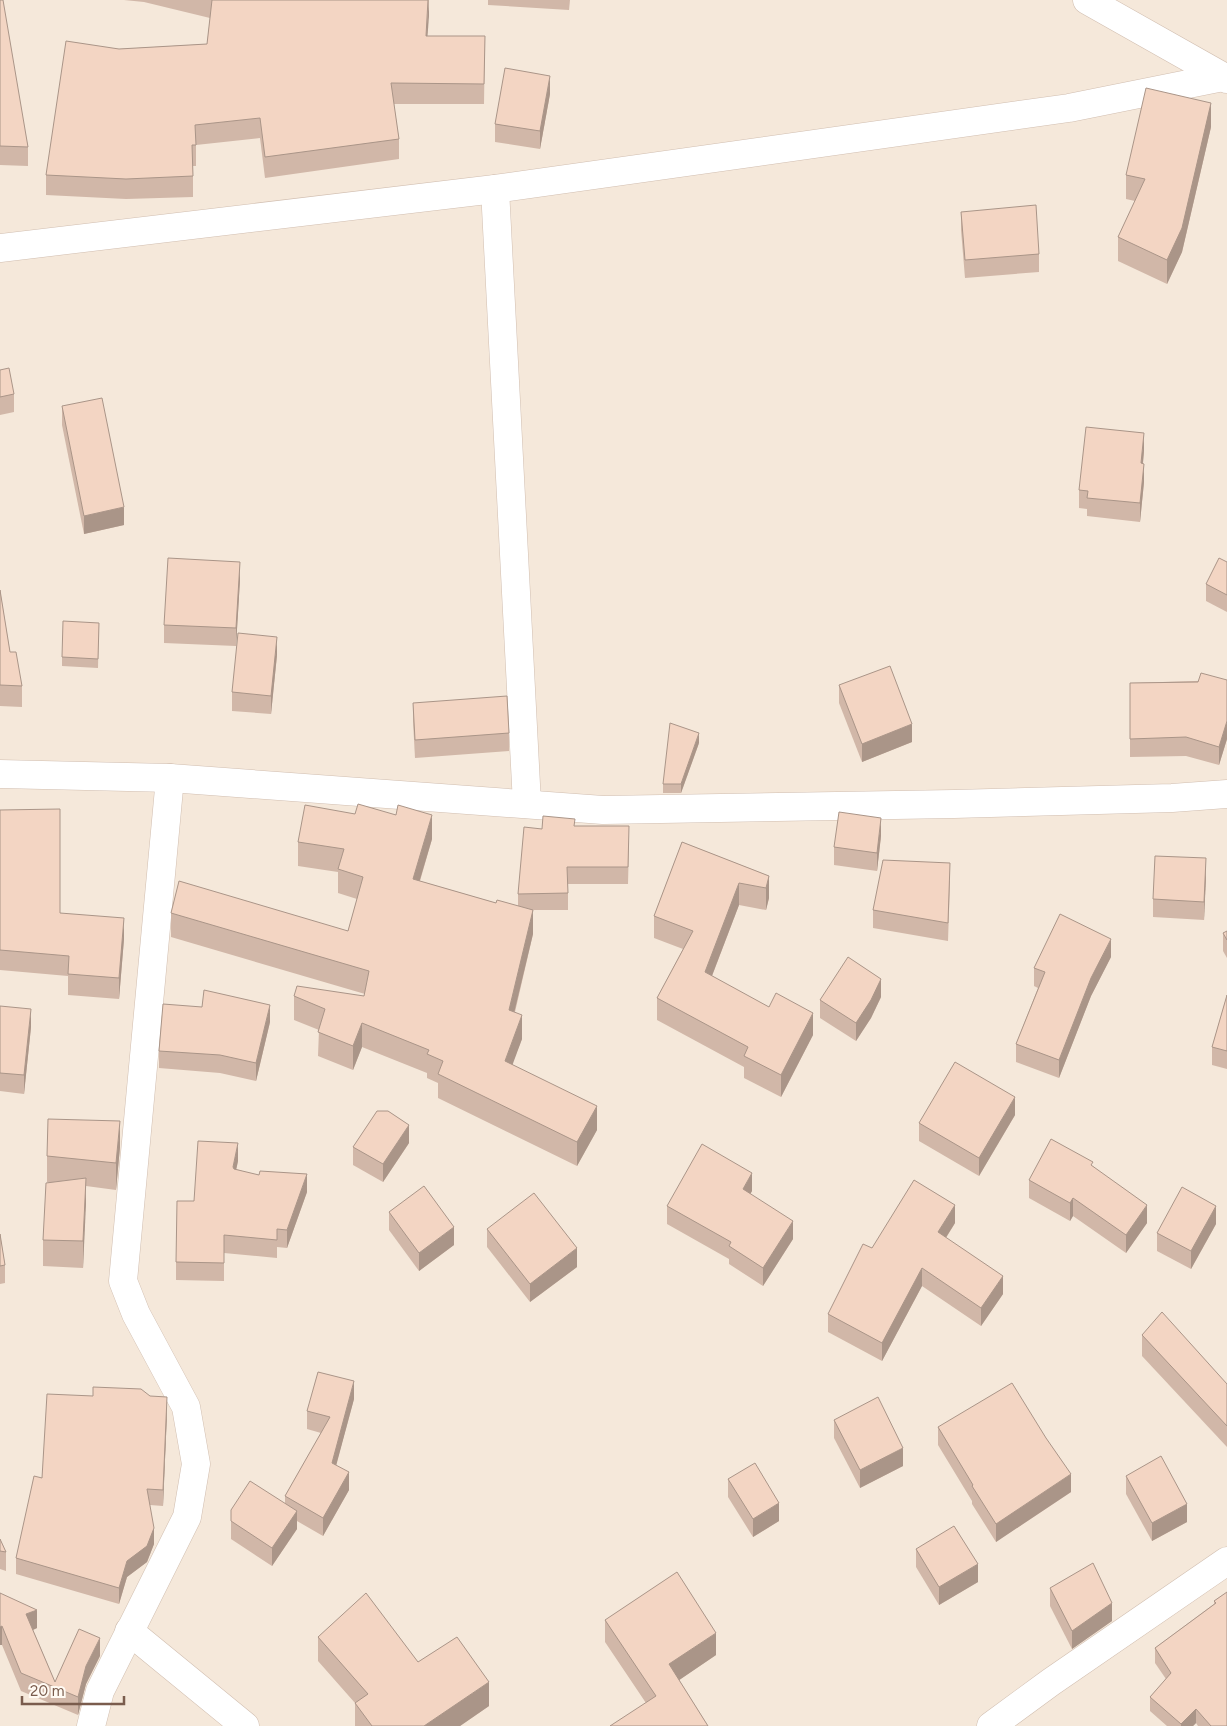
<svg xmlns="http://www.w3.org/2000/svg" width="1227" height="1726" font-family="Figtree,sans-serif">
<rect width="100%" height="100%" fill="#fdf6ec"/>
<!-- residential -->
<rect fill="#f5e8da" x="0" y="0" width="1227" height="1726"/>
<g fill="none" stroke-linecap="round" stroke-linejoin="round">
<!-- minor casing -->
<g stroke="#d1beb0" stroke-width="29">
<g id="minor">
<polyline points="1087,0 1227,79"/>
<polyline points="495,189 527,804"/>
<polyline points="0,248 495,189 1069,108 1223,77"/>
<polyline points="129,1631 245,1726"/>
<polyline points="91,1726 100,1691 187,1517 196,1464 186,1407 136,1314 123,1281 170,778"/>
<polyline points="991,1726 1051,1682 1227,1561"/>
</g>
</g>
<!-- tertiary casing -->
<g stroke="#d1beb0" stroke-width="29">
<polyline id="tertiary" points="0,774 170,778 603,810 954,804 1172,798 1227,794"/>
</g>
<!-- minor -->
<use href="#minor" stroke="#fff" stroke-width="28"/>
<!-- tertiary -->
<use href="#tertiary" stroke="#fff" stroke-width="28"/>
</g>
<!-- wall -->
<g fill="#d1b7a8">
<polygon points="0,0 28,147 28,166 0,165"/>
<polygon points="124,0 429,0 427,36 485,36 484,104 394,104 399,139 399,159 265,178 260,138 196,145 196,166 193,166 193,197 126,199 46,195 46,175 119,49 207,44 210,18 144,2"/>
<polygon points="488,0 570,0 569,10 488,5"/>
<polygon points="550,94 540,149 495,142 495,124"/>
<polygon points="1211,127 1182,252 1167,284 1118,261 1118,237 1135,201 1126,199 1126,175"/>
<polygon points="961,212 1039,254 1039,272 965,278 961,230"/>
<polygon points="0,370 14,394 14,412 0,415"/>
<polygon points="62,406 124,525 84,534 62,425"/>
<polygon points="1144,451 1143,464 1144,482 1140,522 1087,516 1087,509 1079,508 1079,490"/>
<polygon points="1227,562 1227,612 1206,601 1206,584"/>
<polygon points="240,580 236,646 164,643 164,625"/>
<polygon points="0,590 10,652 22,686 22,707 0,706"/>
<polygon points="99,623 98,668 62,666 62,657"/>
<polygon points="277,655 271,714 232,711 232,692"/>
<polygon points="1227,680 1227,739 1219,765 1186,756 1130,757 1130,683"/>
<polygon points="839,685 912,742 862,762 839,703"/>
<polygon points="413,703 509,733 509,751 415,758 413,721"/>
<polygon points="699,743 681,793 663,793 663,784"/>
<polygon points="0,810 60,913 124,939 119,999 68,995 68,976 0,970"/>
<polygon points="575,826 629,843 628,884 568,884 568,910 533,910 533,934 515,1012 522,1039 512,1064 597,1130 577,1166 438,1098 438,1083 427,1078 427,1073 362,1047 353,1070 318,1056 319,1030 294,1020 294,996 364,996 365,994 171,937 171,913 348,931 357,899 338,893 338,872 298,866 298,842 432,839 420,881 496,903 518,906 518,894 542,829"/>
<polygon points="881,836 877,871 834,865 834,847"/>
<polygon points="682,842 769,876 769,898 766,910 739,905 712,976 813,1035 781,1097 744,1078 744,1067 657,1020 657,998 683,949 654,938 654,916"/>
<polygon points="1206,876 1204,920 1153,917 1153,899"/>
<polygon points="950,881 948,941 873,928 873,910"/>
<polygon points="1227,931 1227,958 1223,951 1223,933"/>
<polygon points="1111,957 1091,996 1059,1078 1016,1062 1016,1044 1038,988 1034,986 1034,968"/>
<polygon points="1227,995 1227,1069 1212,1065 1212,1047"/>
<polygon points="881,997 871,1018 856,1041 820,1018 820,1000"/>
<polygon points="0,1006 31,1027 24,1094 0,1091"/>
<polygon points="270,1022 256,1081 220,1073 159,1068 159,1051"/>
<polygon points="1015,1115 979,1176 919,1141 919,1123"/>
<polygon points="409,1143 383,1182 353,1165 353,1147"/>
<polygon points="120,1147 116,1190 86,1186 83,1268 43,1266 43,1240 49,1183 47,1182 47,1156"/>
<polygon points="238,1161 236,1169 307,1192 287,1248 277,1247 277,1258 224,1253 224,1281 176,1280 176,1262 194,1201"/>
<polygon points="1093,1166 1147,1223 1126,1253 1073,1216 1070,1221 1029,1198 1029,1180"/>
<polygon points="752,1191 750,1194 793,1239 763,1286 729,1264 729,1259 667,1224 667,1206"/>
<polygon points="389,1212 454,1245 419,1271 389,1230"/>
<polygon points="955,1223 946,1238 1003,1294 981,1326 922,1286 882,1361 828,1332 828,1314 872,1248"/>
<polygon points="1216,1224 1191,1269 1157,1251 1157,1233"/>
<polygon points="487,1229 577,1267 530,1302 487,1247"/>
<polygon points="0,1234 5,1265 5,1283 0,1284"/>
<polygon points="1142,1335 1227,1384 1227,1447 1142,1356"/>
<polygon points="93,1396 167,1413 163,1506 150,1505 154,1544 147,1562 127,1577 119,1604 16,1574 16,1558 42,1478"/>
<polygon points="354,1399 336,1465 349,1490 323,1536 297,1521 297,1529 272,1566 231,1539 231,1510 285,1503 285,1496 321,1433 307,1429 307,1411"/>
<polygon points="834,1420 903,1466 860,1488 834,1438"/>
<polygon points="938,1427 1071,1492 996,1542 972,1504 972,1501 938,1445"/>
<polygon points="1126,1476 1187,1522 1152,1541 1126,1494"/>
<polygon points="728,1479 779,1521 753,1537 728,1497"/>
<polygon points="0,1539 6,1552 6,1571 0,1569"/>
<polygon points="916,1549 978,1582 939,1605 916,1567"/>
<polygon points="1050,1588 1112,1621 1072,1649 1050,1606"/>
<polygon points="1227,1592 1227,1726 1198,1726 1196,1723 1193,1726 1167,1726 1150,1711 1150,1697 1166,1679 1155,1663 1155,1648 1214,1604 1214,1601"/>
<polygon points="0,1593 37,1628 33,1630 55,1682 100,1656 86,1684 78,1715 21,1691 2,1645"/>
<polygon points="605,1620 716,1655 679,1680 708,1726 646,1703 605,1642"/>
<polygon points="318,1637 418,1662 489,1706 460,1726 355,1726 355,1703 318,1661"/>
</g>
<!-- shaded-wall -->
<g fill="#aa9588">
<polygon points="429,0 429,16 426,56 426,36"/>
<polygon points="550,76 550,94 540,149 540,131"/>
<polygon points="1211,103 1211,127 1182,252 1167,284 1167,260"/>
<polygon points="1144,433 1144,451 1141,481 1141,463"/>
<polygon points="1144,464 1144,482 1140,522 1140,503"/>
<polygon points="124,507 124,525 84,534 84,516"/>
<polygon points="240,562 240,580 236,646 236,628"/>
<polygon points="277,637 277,655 271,714 271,696"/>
<polygon points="1227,721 1227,739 1219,765 1219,747"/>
<polygon points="912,724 912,742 862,762 862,744"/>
<polygon points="699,733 699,743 681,793 681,784"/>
<polygon points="432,815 432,839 413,903 413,879"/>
<polygon points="881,818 881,836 877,871 877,853"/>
<polygon points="1206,858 1206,876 1204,920 1204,902"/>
<polygon points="769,876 769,898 766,910 766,888"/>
<polygon points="739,883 739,905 705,994 705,972"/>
<polygon points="533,910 533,934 509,1034 509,1010"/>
<polygon points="124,918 124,939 119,999 119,978"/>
<polygon points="1111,939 1111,957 1091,996 1059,1078 1059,1060 1091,978"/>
<polygon points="881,979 881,997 871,1018 856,1041 856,1023"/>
<polygon points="270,1005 270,1022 256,1081 256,1063"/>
<polygon points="31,1009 31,1027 24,1094 24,1075"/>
<polygon points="813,1013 813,1035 781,1097 781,1075"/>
<polygon points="522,1015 522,1039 505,1085 505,1061"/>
<polygon points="362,1023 362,1047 353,1070 353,1046"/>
<polygon points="1015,1097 1015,1115 979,1176 979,1158"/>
<polygon points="597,1106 597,1130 577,1166 577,1142"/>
<polygon points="120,1121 120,1147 116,1190 116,1163"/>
<polygon points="409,1125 409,1143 383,1182 383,1164"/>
<polygon points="238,1143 238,1161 233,1185 233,1167"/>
<polygon points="752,1173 752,1191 743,1207 743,1189"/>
<polygon points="307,1174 307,1192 287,1248 287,1230"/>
<polygon points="86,1178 86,1204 83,1268 83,1241"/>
<polygon points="1073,1198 1073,1216 1070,1221 1070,1203"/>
<polygon points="955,1205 955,1223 938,1250 938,1232"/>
<polygon points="1147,1205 1147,1223 1126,1253 1126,1235"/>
<polygon points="1216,1206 1216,1224 1191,1269 1191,1251"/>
<polygon points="793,1221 793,1239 763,1286 763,1268"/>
<polygon points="454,1227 454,1245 419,1271 419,1253"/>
<polygon points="577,1248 577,1267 530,1302 530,1284"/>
<polygon points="922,1268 922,1286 882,1361 882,1343"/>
<polygon points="1003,1276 1003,1294 981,1326 981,1308"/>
<polygon points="354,1381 354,1399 332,1481 332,1463"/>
<polygon points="167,1397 167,1413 163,1506 163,1490"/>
<polygon points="903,1448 903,1466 860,1488 860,1470"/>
<polygon points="349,1472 349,1490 323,1536 323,1518"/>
<polygon points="1071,1474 1071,1492 996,1542 996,1524"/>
<polygon points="779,1503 779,1521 753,1537 753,1519"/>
<polygon points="1187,1504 1187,1522 1152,1541 1152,1523"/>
<polygon points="297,1511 297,1529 272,1566 272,1548"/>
<polygon points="154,1528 154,1544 147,1562 127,1577 119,1604 119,1588 127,1561"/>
<polygon points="978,1564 978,1582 939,1605 939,1587"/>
<polygon points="1112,1603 1112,1621 1072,1649 1072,1631"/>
<polygon points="37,1610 37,1628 26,1633 26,1614"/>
<polygon points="2,1626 2,1645 0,1645 0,1627"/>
<polygon points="716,1633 716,1655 669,1687 669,1664"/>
<polygon points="100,1638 100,1656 86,1684 78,1715 78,1697 86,1666"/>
<polygon points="489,1682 489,1706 460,1726 424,1726"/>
<polygon points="1196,1709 1196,1723 1193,1726 1181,1726 1181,1724"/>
</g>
<!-- building -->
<g fill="#f3d5c3" stroke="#aa9588">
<polygon points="0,0 3,0 28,147 0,146"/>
<polygon points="212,0 428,0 426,36 485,36 484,84 391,83 399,139 265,157 260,118 195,125 196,145 192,145 193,176 126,179 46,175 66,41 119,49 207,44"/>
<polygon points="505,68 550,76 540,131 495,124"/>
<polygon points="1146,88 1211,103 1182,228 1167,260 1118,237 1145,179 1126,175"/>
<polygon points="1036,205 1039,254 965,260 961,212"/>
<polygon points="9,368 14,394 0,397 0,370"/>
<polygon points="102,398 124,507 84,516 62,406"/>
<polygon points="1086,427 1144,433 1141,463 1144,464 1140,503 1087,498 1088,491 1079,490"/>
<polygon points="168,558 240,562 236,628 164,625"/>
<polygon points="1219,558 1227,562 1227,595 1206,584"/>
<polygon points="0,590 10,652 16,652 22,686 0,685"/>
<polygon points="63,621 99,623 98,659 62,657"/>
<polygon points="238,633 277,637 271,696 232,692"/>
<polygon points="890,666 912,724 862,744 839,685"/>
<polygon points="1201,673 1227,680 1227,721 1219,747 1186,737 1130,739 1130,683 1198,682"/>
<polygon points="507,696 509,733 415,740 413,703"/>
<polygon points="670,723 699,733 681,784 663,784"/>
<polygon points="358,804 396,815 398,805 432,815 413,879 496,903 497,900 533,910 509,1010 522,1015 505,1061 597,1106 577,1142 438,1074 443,1061 427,1054 429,1050 362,1023 353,1046 318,1032 325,1009 294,996 297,986 364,996 369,971 171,913 179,881 348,931 363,877 338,869 344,849 298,842 305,805 355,814"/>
<polygon points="60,809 60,913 124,918 119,978 68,974 69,956 0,950 0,810"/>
<polygon points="839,812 881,818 877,853 834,847"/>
<polygon points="543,816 575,819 574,826 629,826 628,867 567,867 568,893 518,894 524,827 542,829"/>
<polygon points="682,842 769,876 766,888 739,883 705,972 769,1007 776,993 813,1013 781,1075 744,1056 748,1047 657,998 693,931 654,916"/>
<polygon points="1155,856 1206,858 1204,902 1153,899"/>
<polygon points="883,860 950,863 948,923 873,910"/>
<polygon points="1060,914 1111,939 1091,978 1059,1060 1016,1044 1045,972 1034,968"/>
<polygon points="1227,931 1227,940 1223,933"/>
<polygon points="848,957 881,979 871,1000 856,1023 820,1000"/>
<polygon points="204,990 270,1005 256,1063 220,1055 159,1051 163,1004 202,1007"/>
<polygon points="1227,995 1227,1051 1212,1047"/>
<polygon points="0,1006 31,1009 24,1075 0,1073"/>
<polygon points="955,1062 1015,1097 979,1158 919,1123"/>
<polygon points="377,1111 388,1111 409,1125 383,1164 353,1147"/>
<polygon points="48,1119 120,1121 116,1163 47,1156"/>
<polygon points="1051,1139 1093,1162 1091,1165 1147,1205 1126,1235 1073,1198 1070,1203 1029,1180"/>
<polygon points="198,1141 238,1143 233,1167 234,1169 259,1175 260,1171 307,1174 287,1230 277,1229 277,1240 224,1235 224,1263 176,1262 177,1201 194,1201"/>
<polygon points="702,1144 752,1173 743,1189 793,1221 763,1268 729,1246 731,1242 667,1206"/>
<polygon points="86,1178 83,1241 43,1240 46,1183"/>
<polygon points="914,1180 955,1205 938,1232 1003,1276 981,1308 922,1268 882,1343 828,1314 863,1244 872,1248"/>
<polygon points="424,1186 454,1227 419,1253 389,1212"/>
<polygon points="1182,1187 1216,1206 1191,1251 1157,1233"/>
<polygon points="534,1193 577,1248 530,1284 487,1229"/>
<polygon points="0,1234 5,1265 0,1266"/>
<polygon points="1162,1312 1227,1384 1227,1426 1142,1335"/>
<polygon points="318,1372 354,1381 332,1463 349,1472 323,1518 285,1496 330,1417 307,1411"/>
<polygon points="1012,1383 1046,1438 1071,1474 996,1524 972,1486 973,1485 938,1427"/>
<polygon points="93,1387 141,1389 150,1396 167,1397 163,1490 147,1489 154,1528 147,1546 127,1561 119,1588 16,1558 34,1476 42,1478 47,1394 93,1396"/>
<polygon points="878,1397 903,1448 860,1470 834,1420"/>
<polygon points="1161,1456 1187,1504 1152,1523 1126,1476"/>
<polygon points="755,1463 779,1503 753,1519 728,1479"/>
<polygon points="250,1481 297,1511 272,1548 231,1521 231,1510"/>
<polygon points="954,1526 978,1564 939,1587 916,1549"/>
<polygon points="0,1539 6,1552 0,1551"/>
<polygon points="1093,1563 1112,1603 1072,1631 1050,1588"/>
<polygon points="677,1572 716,1633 669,1664 708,1726 610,1726 656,1696 605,1620"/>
<polygon points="1227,1592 1227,1726 1211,1726 1196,1709 1181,1724 1150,1697 1171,1673 1155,1648 1216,1603 1214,1601"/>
<polygon points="0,1593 37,1610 26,1614 55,1682 79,1629 100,1638 86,1666 78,1697 21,1673 2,1626 0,1627"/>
<polygon points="366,1593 418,1662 457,1637 489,1682 424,1726 372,1726 355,1703 368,1694 318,1637"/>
</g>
<!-- scale -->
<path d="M22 1696v8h102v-8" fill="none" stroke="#7a5c4d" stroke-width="2.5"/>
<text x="30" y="1696" font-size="15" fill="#7a5c4d" stroke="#fffaf3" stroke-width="4" paint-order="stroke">20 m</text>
</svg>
